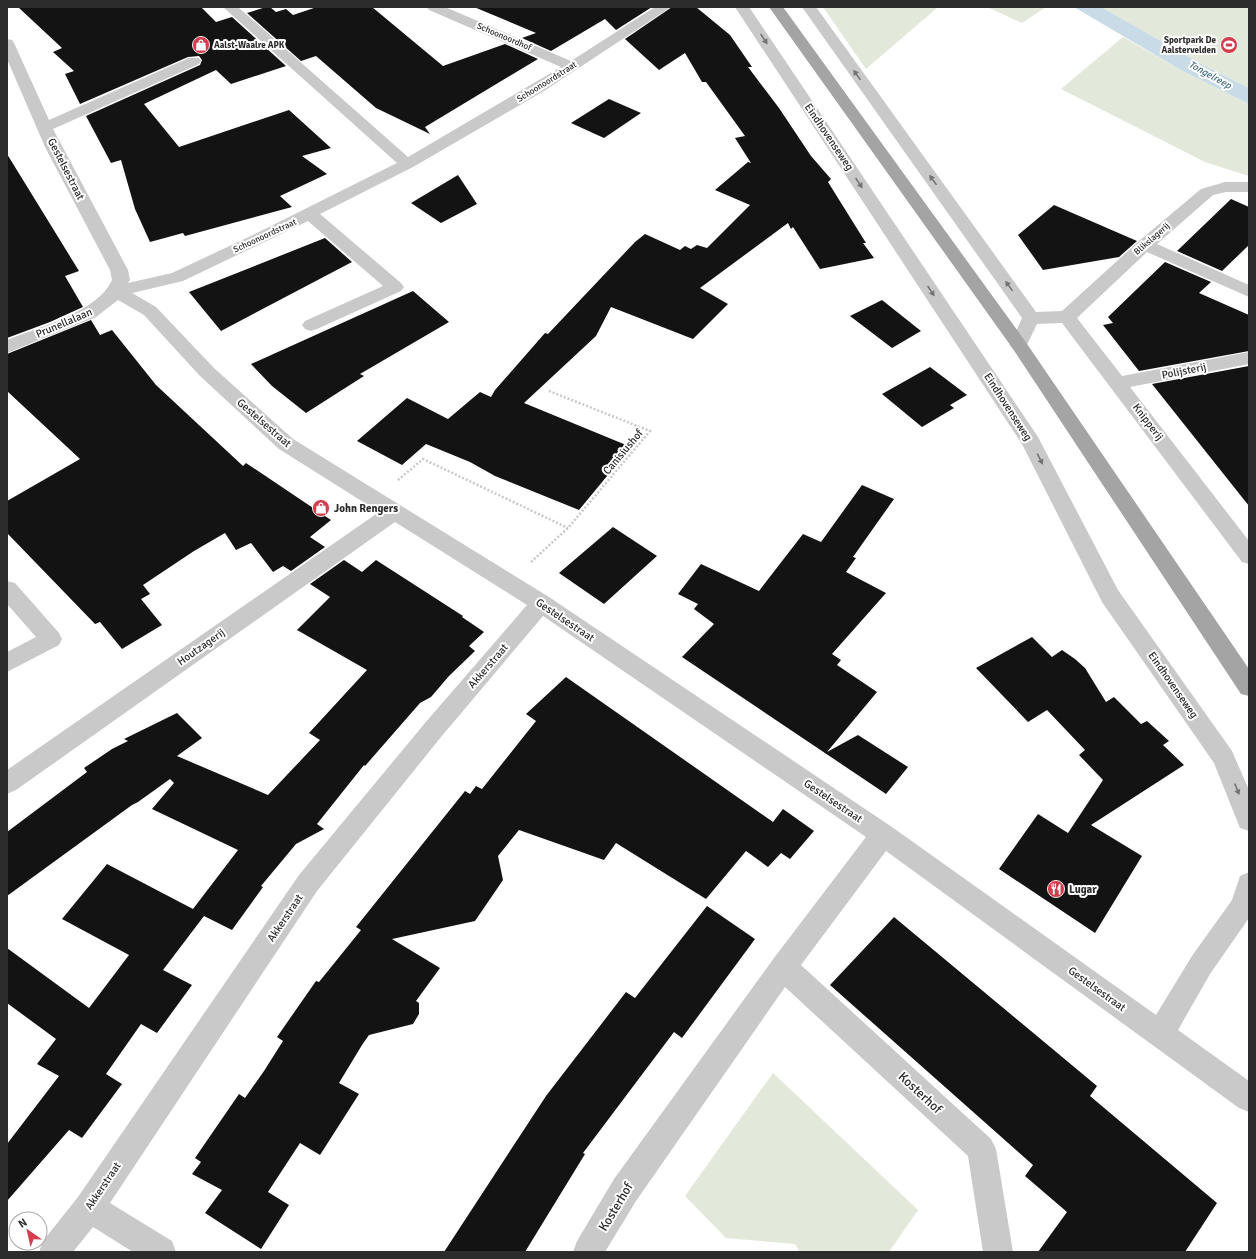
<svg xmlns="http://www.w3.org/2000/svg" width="1256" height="1259" font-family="Signika,sans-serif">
<rect width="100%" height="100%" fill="#fff"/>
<!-- green -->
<g fill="#e2e8da">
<polygon points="823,7 938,7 866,69"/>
<polygon points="987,7 1046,7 1022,23"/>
<polygon points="1101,7 1249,7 1249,88 1205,66"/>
<polygon points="1123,37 1179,69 1249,104 1249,176 1205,162 1061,89"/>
<polygon points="773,1073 918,1210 889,1252 800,1252 795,1244 726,1238 685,1196"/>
</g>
<!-- water -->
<polygon fill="#c8dbe6" points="1074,7 1101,7 1205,66 1249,88 1249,104 1179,69"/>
<!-- building -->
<g fill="#131313">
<polygon points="18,7 201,7 216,22 232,17 286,66 231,84 216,70 144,104 179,147 289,110 331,148 302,156 327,174 280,196 292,207 185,236 183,233 150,242 135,209 121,160 111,163 86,116 200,65 202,60 199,56 188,57 80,104 65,74 74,71 53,52 62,48"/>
<polygon points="266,7 270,7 276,12 286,9 293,15 317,7 372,7 443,66 505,44 538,59 425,127 430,134 376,108 316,56 301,61 247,13"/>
<polygon points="474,7 652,7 616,30 605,19 551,51 522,38 536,33"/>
<polygon points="672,7 696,7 730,35 752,67 748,67 779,108 811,156 831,179 828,182 866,243 863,243 874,258 820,269 793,227 791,229 788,223 700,288 728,304 693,339 611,307 596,336 524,403 631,447 579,510 495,476 470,462 426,444 402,465 357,441 407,398 448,419 480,392 491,397 495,390 545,333 548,334 635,242 645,234 680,250 685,246 691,249 697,245 707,248 750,205 715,190 748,162 751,163 735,138 745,136 706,82 702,82 685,53 659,70 625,39"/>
<polygon points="609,99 641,113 604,138 571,123"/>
<polygon points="7,154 79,271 65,276 83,307 50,322 7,338"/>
<polygon points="458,175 477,204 441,223 411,203"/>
<polygon points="1231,199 1249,207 1249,245 1222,271 1177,251"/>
<polygon points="1054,205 1137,241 1119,257 1043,270 1018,235"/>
<polygon points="325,238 352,262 221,331 189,292"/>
<polygon points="1165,262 1211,282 1199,293 1249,315 1249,351 1139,371 1103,325 1113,323 1108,317"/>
<polygon points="413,291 449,322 360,374 364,376 306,413 272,386 251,364"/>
<polygon points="882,300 921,331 892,348 850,316"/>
<polygon points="91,320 100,335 112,330 156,385 243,466 246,463 331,520 310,537 325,547 291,571 283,566 273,572 251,543 236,550 225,533 194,551 143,585 150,594 141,599 162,625 122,649 100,622 95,624 7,533 7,501 80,459 7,391 7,354"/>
<polygon points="1249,366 1249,506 1152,384"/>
<polygon points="930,367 967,395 950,405 954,408 922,427 882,394"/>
<polygon points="862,485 894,499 853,557 856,558 846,572 886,593 832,654 841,660 837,665 877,692 827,752 858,735 908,767 886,794 682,657 714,624 694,609 698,604 678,594 701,564 759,591 803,534 821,542"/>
<polygon points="613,527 657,556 604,604 559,573"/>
<polygon points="344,560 362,572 376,560 463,616 462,617 484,632 469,646 475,651 449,676 431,697 420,703 365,766 364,765 317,824 324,829 296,844 261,886 263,887 232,930 204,916 163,970 192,985 157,1033 141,1024 106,1074 122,1084 82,1138 69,1130 7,1201 7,1144 59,1076 37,1064 56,1039 7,1003 7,948 89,1008 129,955 62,919 107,864 193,909 238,850 152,809 174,783 170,779 138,802 132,805 7,896 7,832 87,772 84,768 112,749 128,741 124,739 177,713 202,738 177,756 268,795 320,740 309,733 367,670 297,630 330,597 310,584"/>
<polygon points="1032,637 1052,657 1062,650 1075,659 1085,668 1106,702 1114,697 1141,724 1147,721 1169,741 1163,745 1184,765 1091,825 1142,856 1095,933 999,869 1038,814 1068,833 1103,780 1079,755 1085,750 1047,710 1028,722 976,668"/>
<polygon points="566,677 773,822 783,809 814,831 790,859 781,853 768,867 746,851 706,899 616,843 604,860 519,830 498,856 503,880 475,921 392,939 440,968 416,1001 419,1003 419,1014 413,1024 369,1035 362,1045 339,1083 359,1094 320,1155 300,1143 268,1192 289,1205 261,1249 205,1213 222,1190 192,1174 201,1162 195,1158 239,1094 245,1098 264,1071 283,1041 277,1037 316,981 319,982 361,930 356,927 465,791 470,794 476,786 482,789 536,721 526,714"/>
<polygon points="707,906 755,939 682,1038 674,1032 583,1153 585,1154 525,1252 444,1252 546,1096 626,992 635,998"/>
<polygon points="894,917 1097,1086 1090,1096 1217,1203 1185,1252 1038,1252 1067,1212 1025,1176 1033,1165 830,985"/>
</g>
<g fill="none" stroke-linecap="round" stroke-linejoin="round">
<!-- path -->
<g stroke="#c9c9c9" stroke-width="2.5" stroke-dasharray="2 2" stroke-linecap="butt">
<polyline points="398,480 423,459 568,528"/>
<polyline points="531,562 568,528 650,431 549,391"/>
</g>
<!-- minor -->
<g fill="#c9c9c9" fill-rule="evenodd">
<path d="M223 7H238L408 157 561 67 429 10 427 7H445L571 61 655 7H671L544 91 413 167 320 214 401 283 404 287 401 291 317 329 311 331 305 329 302 325 305 321 383 286 308 221 183 281 132 293 156 307 214 368 293 439 549 597 892 827 1156 1015 1192 956 1232 900 1240 876 1249 872V918L1210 974 1178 1030 1249 1081V1112L1239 1108 886 851 801 965 991 1139 996 1149 1013 1252H983L968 1156 785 987 636 1201 605 1252H573L577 1241 614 1179 774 958 866 837 543 616 441 737 317 891 110 1203 172 1241 176 1252H133L93 1227 73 1252H39L43 1241 78 1197 299 875 425 723 527 605 395 522 16 790 7 794V770L379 512 279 449 200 376 144 315 118 300 96 317 7 353V340C39 327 98 312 112 280L110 270 45 147 7 59V39L12 40 14 43 49 120 189 58H199L201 61 199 64 53 129 128 270 130 280 128 283 172 273 255 234 397 163Z"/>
<polygon points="735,7 749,7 1038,437 1118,590 1232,751 1249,790 1249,831 1240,828 1214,763 1102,602 1022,444"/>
<polygon points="802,7 816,7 1036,312 1062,311 1139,241 1201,189 1225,182 1249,182 1249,192 1226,192 1213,195 1157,244 1249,285 1249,297 1147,252 1077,318 1122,376 1249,352 1249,364 1130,387 1249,541 1249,564 1242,562 1062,323 1037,324 1025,349 1019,351 1013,349 1010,345 1022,318"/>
<polygon points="7,581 15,583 59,633 62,639 59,645 7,672 7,652 36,637 7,604"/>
</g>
<!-- major -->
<polygon fill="#a4a4a4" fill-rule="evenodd" points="769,7 783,7 1025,341 1249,669 1249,696 1241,694 1013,349"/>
</g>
<!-- one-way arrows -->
<defs><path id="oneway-solid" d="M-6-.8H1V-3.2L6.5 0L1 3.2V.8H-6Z"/></defs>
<g fill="#737373">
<use href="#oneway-solid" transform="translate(764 39) rotate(56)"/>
<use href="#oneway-solid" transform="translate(857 75) rotate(-126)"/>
<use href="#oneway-solid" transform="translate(933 180) rotate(-126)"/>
<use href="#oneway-solid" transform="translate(859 183) rotate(56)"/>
<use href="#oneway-solid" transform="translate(1009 286) rotate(-126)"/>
<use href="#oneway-solid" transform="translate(931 291) rotate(56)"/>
<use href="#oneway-solid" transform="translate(1040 459) rotate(63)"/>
<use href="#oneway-solid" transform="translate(1237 789) rotate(68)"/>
</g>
<!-- icons -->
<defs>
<g id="shop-disc" transform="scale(0.9)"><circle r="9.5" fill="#d23e4d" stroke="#fff"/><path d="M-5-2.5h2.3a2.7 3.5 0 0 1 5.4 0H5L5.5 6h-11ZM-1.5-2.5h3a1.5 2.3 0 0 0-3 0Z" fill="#fff"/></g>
<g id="stadium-disc" transform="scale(0.9)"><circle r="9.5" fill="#d23e4d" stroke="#fff"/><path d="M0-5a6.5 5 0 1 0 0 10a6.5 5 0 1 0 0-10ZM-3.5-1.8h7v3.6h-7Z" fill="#fff"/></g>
<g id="restaurant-disc" transform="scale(0.9)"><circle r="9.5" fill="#d23e4d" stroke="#fff"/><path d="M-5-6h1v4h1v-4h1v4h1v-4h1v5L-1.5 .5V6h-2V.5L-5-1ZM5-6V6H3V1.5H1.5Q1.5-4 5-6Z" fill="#fff"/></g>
</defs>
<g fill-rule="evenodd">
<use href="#shop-disc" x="201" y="45"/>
<use href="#stadium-disc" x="1229" y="45"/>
<use href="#shop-disc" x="321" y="508"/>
<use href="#restaurant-disc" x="1056" y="889"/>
</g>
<g text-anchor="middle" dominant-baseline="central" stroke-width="4" stroke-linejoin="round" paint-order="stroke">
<!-- far-street labels -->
<g font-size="9" fill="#2c2c2c" stroke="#fff">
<text transform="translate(504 37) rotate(23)">Schoonoordhof</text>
<text transform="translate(547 82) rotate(-32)">Schoonoordstraat</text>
<text transform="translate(265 236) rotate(-25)">Schoonoordstraat</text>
<text transform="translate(1152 239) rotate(-41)">Blikslagerij</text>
</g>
<!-- far-poi labels -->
<g font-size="9" font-weight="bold" fill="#2c2c2c" stroke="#fff" text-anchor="end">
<text x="1216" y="40">Sportpark De<tspan x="1216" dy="10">Aalstervelden</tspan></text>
<text x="214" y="45" text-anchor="start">Aalst-Waalre APK</text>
</g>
<!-- far-water labels -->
<g font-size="10" font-style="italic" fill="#436d85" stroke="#fff">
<text transform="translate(1210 75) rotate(29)">Tongelreep</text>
</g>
<!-- street labels -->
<g font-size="11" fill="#2c2c2c" stroke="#fff">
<text transform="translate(829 137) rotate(56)">Eindhovenseweg</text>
<text transform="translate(66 169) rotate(63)">Gestelsestraat</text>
<text transform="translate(64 323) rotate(-23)">Prunellalaan</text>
<text transform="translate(1184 371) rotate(-11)">Polijsterij</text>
<text transform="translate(1008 407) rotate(57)">Eindhovenseweg</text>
<text transform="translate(1148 422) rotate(53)">Knipperij</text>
<text transform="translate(264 423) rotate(41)">Gestelsestraat</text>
<text transform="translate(623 452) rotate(-50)">Canisiushof</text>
<text transform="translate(565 620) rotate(34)">Gestelsestraat</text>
<text transform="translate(201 647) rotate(-35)">Houtzagerij</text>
<text transform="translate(488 666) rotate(-49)">Akkerstraat</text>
<text transform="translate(1173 685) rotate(55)">Eindhovenseweg</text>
<text transform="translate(833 801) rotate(34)">Gestelsestraat</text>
<text transform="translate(285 918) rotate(-56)">Akkerstraat</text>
<text transform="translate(1097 989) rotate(36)">Gestelsestraat</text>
<text transform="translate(103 1186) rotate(-56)">Akkerstraat</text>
</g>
<!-- poi labels -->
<g font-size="11" font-weight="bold" fill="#2c2c2c" stroke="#fff" text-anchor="start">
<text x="334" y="508">John Rengers</text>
<text x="1069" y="889">Lugar</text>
</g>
<!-- near-street labels -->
<g font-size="13" fill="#2c2c2c" stroke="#fff">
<text transform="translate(920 1093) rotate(43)">Kosterhof</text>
<text transform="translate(616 1207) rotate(-59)">Kosterhof</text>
</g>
</g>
<!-- border -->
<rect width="1256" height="1259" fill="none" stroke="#2c2c2c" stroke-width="16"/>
<!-- north arrow -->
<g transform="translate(28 1231) rotate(326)"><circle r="19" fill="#ffffff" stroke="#ababab"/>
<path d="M0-3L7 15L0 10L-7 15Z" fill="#d23e4d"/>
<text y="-6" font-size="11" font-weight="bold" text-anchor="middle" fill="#2c2c2c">N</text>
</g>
</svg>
